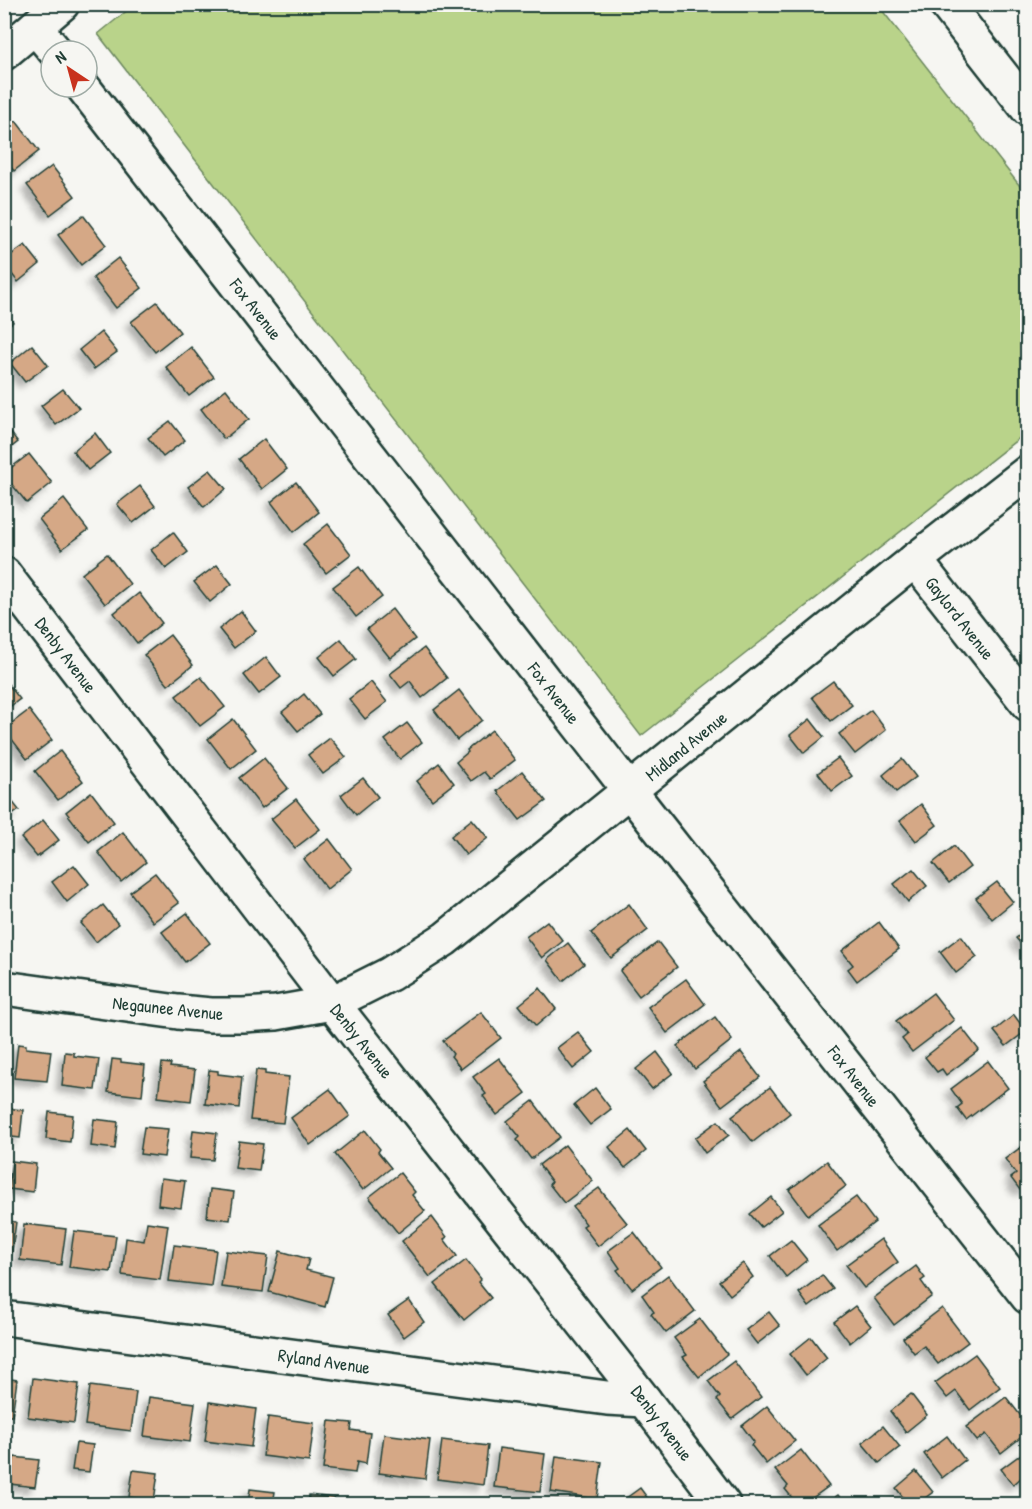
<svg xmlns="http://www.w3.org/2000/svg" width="1032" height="1509" font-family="'Patrick Hand',sans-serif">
<defs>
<filter id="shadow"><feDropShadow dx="-5.5" dy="5.5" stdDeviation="3" flood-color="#0004"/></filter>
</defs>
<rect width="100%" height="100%" fill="#f6f6f2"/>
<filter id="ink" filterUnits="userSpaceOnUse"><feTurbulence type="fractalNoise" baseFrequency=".0167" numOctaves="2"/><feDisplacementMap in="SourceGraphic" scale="12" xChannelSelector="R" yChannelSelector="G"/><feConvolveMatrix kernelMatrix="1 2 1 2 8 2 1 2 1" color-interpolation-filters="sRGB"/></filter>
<g filter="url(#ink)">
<!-- green -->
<polygon fill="#b9d38a" stroke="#6c885f" stroke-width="1.5" points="134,5 878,5 1027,195 1027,432 641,736 98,34"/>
<!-- building -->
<g fill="#d5a886" stroke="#1f3d34" stroke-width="1.5" filter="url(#shadow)">
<polygon points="16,121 39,151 14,171 4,159 4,130"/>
<polygon points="52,166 75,196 50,215 27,185"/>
<polygon points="83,215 106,245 81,265 58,235"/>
<polygon points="25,245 40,264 18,282 4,264 4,260"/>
<polygon points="118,258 142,288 116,308 93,278"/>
<polygon points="157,302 180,332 155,352 131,322"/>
<polygon points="4,311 13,322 4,329"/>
<polygon points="101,332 117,352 94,369 79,350"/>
<polygon points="32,345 48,365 25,382 10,363"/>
<polygon points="191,347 214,377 189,396 166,367"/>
<polygon points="63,389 79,408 56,425 41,406"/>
<polygon points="226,389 249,419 224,439 201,409"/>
<polygon points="170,421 185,440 163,457 148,438"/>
<polygon points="4,424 18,442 4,453"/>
<polygon points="95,433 110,453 88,470 73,451"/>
<polygon points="264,439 287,469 262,489 239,459"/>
<polygon points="29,454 52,483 27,503 4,475 4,473"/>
<polygon points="210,470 226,489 204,507 188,487"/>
<polygon points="296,482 319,512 294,532 271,502"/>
<polygon points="140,486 155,506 133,523 117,504"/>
<polygon points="64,499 88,530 62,549 39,519"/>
<polygon points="328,524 351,554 326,573 303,544"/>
<polygon points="173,532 188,552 166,569 151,550"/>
<polygon points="107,554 130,584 105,604 82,574"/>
<polygon points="217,565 232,584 210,602 194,582"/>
<polygon points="359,567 382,597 356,617 333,587"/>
<polygon points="139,593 162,623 137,643 114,613"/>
<polygon points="392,609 415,639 390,658 367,629"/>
<polygon points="241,611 256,631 234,648 219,629"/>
<polygon points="170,635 193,665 168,685 144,655"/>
<polygon points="341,639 356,659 334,676 319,657"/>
<polygon points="424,648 447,678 422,698 410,681 401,688 390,674"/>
<polygon points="266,657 281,677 259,694 244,675"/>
<polygon points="201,677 225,707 200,726 176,696"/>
<polygon points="4,679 20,699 4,711"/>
<polygon points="833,681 852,705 831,721 812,697"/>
<polygon points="371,682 387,702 365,719 349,699"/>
<polygon points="459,690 482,720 457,740 434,710"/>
<polygon points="304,694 320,714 298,731 282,712"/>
<polygon points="29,710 52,740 27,759 4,729"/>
<polygon points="871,710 886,730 855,754 839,734"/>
<polygon points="233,719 256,749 231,769 208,739"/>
<polygon points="810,719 824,737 804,753 790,735"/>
<polygon points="407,723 422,742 400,759 385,740"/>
<polygon points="492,730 515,760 490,779 484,772 471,781 456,762 468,752 467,750"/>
<polygon points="330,738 346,757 323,774 308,755"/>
<polygon points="60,751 83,781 58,800 35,771"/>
<polygon points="264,758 288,788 262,808 239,778"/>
<polygon points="838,758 852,776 832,791 818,773"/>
<polygon points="902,759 916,777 896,792 883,775"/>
<polygon points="439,763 454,783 432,800 417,781"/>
<polygon points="522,771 546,801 520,820 497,791"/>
<polygon points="363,778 378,797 356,815 341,795"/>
<polygon points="4,791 19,810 4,821"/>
<polygon points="91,792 114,822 89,842 66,812"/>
<polygon points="296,799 320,829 295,848 271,819"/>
<polygon points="921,804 937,825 916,841 900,821"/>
<polygon points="472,819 488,838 466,855 451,836"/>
<polygon points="43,820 59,840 37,857 21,838"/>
<polygon points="123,832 146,862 121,882 98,852"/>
<polygon points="329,839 352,869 327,889 304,859"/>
<polygon points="954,846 970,867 949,883 933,863"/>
<polygon points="74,865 89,884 67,902 52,882"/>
<polygon points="913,869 927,886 908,902 894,884"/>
<polygon points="155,873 179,903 153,922 130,892"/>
<polygon points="997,882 1013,902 992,919 976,898"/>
<polygon points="629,904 648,930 611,958 591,933"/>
<polygon points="103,905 118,924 96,942 81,923"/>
<polygon points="187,913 210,943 185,962 162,932"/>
<polygon points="547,921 563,941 542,958 526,937"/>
<polygon points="879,922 899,949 857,981 848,969 853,965 842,951"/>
<polygon points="1028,929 1028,952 1016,938"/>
<polygon points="961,936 977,957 956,973 940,952"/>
<polygon points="658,942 677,967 639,996 620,971"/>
<polygon points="568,943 584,964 563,981 547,960"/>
<polygon points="686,979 705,1004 667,1033 648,1007"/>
<polygon points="540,988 556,1009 536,1026 519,1005"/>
<polygon points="933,993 954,1020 912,1052 902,1039 907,1035 896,1021"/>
<polygon points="481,1012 501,1038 461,1069 451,1056 453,1054 443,1041"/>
<polygon points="1014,1015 1026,1031 1006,1046 994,1031"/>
<polygon points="715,1017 732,1040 695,1069 677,1046"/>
<polygon points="962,1028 979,1050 946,1075 942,1069 937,1072 925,1057"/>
<polygon points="578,1032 594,1052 573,1069 557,1048"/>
<polygon points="18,1044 26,1045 26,1048 51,1051 47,1081 14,1078"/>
<polygon points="65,1052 74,1053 74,1056 99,1059 95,1090 62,1086"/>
<polygon points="657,1052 673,1073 652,1089 636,1069"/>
<polygon points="741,1052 760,1077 722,1106 703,1081"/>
<polygon points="499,1058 526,1093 497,1115 483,1096 486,1094 473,1077"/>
<polygon points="112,1059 121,1060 121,1062 145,1065 142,1096 108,1092"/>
<polygon points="988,1061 1008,1088 966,1120 957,1108 962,1104 951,1089"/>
<polygon points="162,1063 171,1064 170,1067 195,1070 191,1101 158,1097"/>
<polygon points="209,1070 218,1071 218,1074 242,1077 239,1108 205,1104"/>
<polygon points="256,1070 265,1071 265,1074 289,1077 283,1123 250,1120"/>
<polygon points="770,1087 790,1113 753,1142 732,1116"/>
<polygon points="595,1088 611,1109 590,1125 574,1105"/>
<polygon points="330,1089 350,1116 310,1145 291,1118"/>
<polygon points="533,1101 560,1137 531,1159 517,1140 520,1137 507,1121"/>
<polygon points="4,1108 23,1110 20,1138 4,1136"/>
<polygon points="49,1112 73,1115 70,1142 46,1139"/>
<polygon points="94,1119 118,1122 115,1149 91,1146"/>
<polygon points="718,1121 729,1135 705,1153 695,1138"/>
<polygon points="144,1127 168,1129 164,1157 140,1154"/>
<polygon points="193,1130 217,1133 213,1160 190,1158"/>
<polygon points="365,1130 380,1149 378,1152 391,1168 363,1190 335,1154"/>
<polygon points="630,1130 646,1151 625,1168 609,1147"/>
<polygon points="239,1141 263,1144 259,1171 235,1168"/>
<polygon points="1028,1142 1028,1185 1020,1190 1011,1178 1016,1174 1005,1159"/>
<polygon points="565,1145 593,1181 564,1203 549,1184 552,1182 539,1165"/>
<polygon points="12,1161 36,1164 33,1192 9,1189"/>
<polygon points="827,1161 846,1186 808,1215 789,1190"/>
<polygon points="400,1173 415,1192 412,1195 425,1211 398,1233 369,1197"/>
<polygon points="161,1178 185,1181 181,1208 158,1205"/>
<polygon points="599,1188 627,1223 598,1246 583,1226 586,1224 573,1207"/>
<polygon points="210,1189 234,1192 230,1220 207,1217"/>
<polygon points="771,1197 782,1211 761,1227 750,1214"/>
<polygon points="856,1197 875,1222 837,1251 818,1225"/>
<polygon points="432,1217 447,1237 444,1239 457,1256 430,1277 402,1241"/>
<polygon points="4,1220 16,1222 11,1258 4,1257"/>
<polygon points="147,1222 168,1225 160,1280 122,1275 126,1238 144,1241"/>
<polygon points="24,1224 66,1229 61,1265 20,1260"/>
<polygon points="74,1231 116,1236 111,1272 69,1267"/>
<polygon points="634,1232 661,1267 632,1289 617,1270 620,1268 608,1251"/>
<polygon points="881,1239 898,1262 864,1288 846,1265"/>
<polygon points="791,1240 807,1260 786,1277 770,1256"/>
<polygon points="174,1245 216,1250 211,1286 169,1281"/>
<polygon points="226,1251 268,1256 263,1292 221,1287"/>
<polygon points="280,1251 309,1259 306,1270 333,1277 325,1307 269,1292"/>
<polygon points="466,1260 481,1279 478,1282 491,1298 464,1320 435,1284"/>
<polygon points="743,1263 753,1277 730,1295 719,1281"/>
<polygon points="916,1266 925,1278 921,1281 932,1296 894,1325 874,1298"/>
<polygon points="668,1275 695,1311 666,1333 651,1314 654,1312 642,1295"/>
<polygon points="822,1275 833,1289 809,1307 799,1293"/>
<polygon points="409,1300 424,1322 404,1337 388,1315"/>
<polygon points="855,1306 871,1326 850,1343 834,1322"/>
<polygon points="942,1308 968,1342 938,1364 924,1346 914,1353 903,1338"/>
<polygon points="769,1312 780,1326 757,1344 746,1330"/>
<polygon points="700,1319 727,1354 699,1377 683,1357 687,1355 674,1338"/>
<polygon points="811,1337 827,1358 806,1375 790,1354"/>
<polygon points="975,1354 1000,1387 970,1410 956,1391 947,1398 935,1383"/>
<polygon points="734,1361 761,1397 732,1419 717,1400 720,1397 708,1381"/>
<polygon points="4,1378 17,1380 12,1416 4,1415"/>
<polygon points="33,1378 79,1384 74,1423 28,1417"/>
<polygon points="90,1386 136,1392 131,1431 85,1425"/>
<polygon points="911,1394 927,1415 906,1432 890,1411"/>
<polygon points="149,1397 195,1403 190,1442 144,1436"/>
<polygon points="1006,1397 1028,1425 1028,1432 1001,1453 986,1434 977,1441 966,1427"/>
<polygon points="210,1402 256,1409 251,1447 205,1441"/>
<polygon points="767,1406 795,1441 766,1464 751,1445 754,1442 742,1426"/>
<polygon points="268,1417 314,1423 309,1462 263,1456"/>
<polygon points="329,1421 352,1423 351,1430 370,1433 366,1464 357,1462 355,1473 323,1469"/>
<polygon points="883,1426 900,1447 879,1463 862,1443"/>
<polygon points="384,1434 430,1440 425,1479 379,1473"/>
<polygon points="947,1436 965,1460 942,1478 924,1454"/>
<polygon points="442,1440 488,1446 483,1485 437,1479"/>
<polygon points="76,1443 93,1445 89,1472 72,1470"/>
<polygon points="499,1448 545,1454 540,1492 494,1487"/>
<polygon points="1028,1449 1028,1484 1022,1477 1013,1485 1001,1469"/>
<polygon points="801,1450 829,1486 804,1504 797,1504 785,1489 788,1486 775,1470"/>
<polygon points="556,1456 602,1462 597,1499 551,1492"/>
<polygon points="14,1457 39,1460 35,1487 10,1484"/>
<polygon points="133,1470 158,1473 154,1501 129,1497"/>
<polygon points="916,1471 933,1492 917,1504 908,1504 896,1488"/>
<polygon points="640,1488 652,1504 618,1504"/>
<polygon points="250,1489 275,1492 273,1504 248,1504"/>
<polygon points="309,1495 334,1498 333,1504 308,1504"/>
<polygon points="838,1495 845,1504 825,1504"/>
</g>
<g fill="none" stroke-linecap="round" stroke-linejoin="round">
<!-- minor casing -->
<g stroke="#1f3d34" stroke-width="38">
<g id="minor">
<polyline points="946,4 1028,109"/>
<polyline points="35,27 55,51"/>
<polyline points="4,53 62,4"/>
<polyline points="83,87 647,813 1028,1297"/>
<polyline points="915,560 1028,704"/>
<polyline points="4,574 332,1003 644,1400 723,1504"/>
<polyline points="4,988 178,1012 211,1015 243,1015 276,1013 332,1003 390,974 445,939 915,560 1028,472"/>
<polyline points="4,1318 607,1398 644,1400"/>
</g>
</g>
<!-- minor -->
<use href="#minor" stroke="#f6f6f2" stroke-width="33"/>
</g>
</g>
<g text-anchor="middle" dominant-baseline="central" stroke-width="4.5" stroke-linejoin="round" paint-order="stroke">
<!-- street labels -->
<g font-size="18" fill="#1f3d34" stroke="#f6f6f2">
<text transform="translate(256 309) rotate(52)">Fox Avenue</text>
<text transform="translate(960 618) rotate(52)">Gaylord Avenue</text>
<text transform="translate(66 655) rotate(53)">Denby Avenue</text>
<text transform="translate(554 693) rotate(52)">Fox Avenue</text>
<text transform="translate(686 746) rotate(-39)">Midland Avenue</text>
<text transform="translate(168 1008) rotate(6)">Negaunee Avenue</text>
<text transform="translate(362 1041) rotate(52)">Denby Avenue</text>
<text transform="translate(854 1076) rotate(52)">Fox Avenue</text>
<text transform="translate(324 1361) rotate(8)">Ryland Avenue</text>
<text transform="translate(662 1423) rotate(53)">Denby Avenue</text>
</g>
</g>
<!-- margin -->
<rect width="1032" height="1509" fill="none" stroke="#f6f6f2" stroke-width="24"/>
<rect x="12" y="12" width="1008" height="1485" fill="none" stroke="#1f3d34" stroke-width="2" filter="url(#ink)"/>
<!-- north arrow -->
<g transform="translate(69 69) rotate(324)"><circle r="28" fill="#f6f6f2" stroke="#a0aca6" stroke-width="1.5"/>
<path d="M0-4.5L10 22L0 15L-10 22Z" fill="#c8321e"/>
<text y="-9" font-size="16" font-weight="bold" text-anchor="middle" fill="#1f3d34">N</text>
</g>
</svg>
